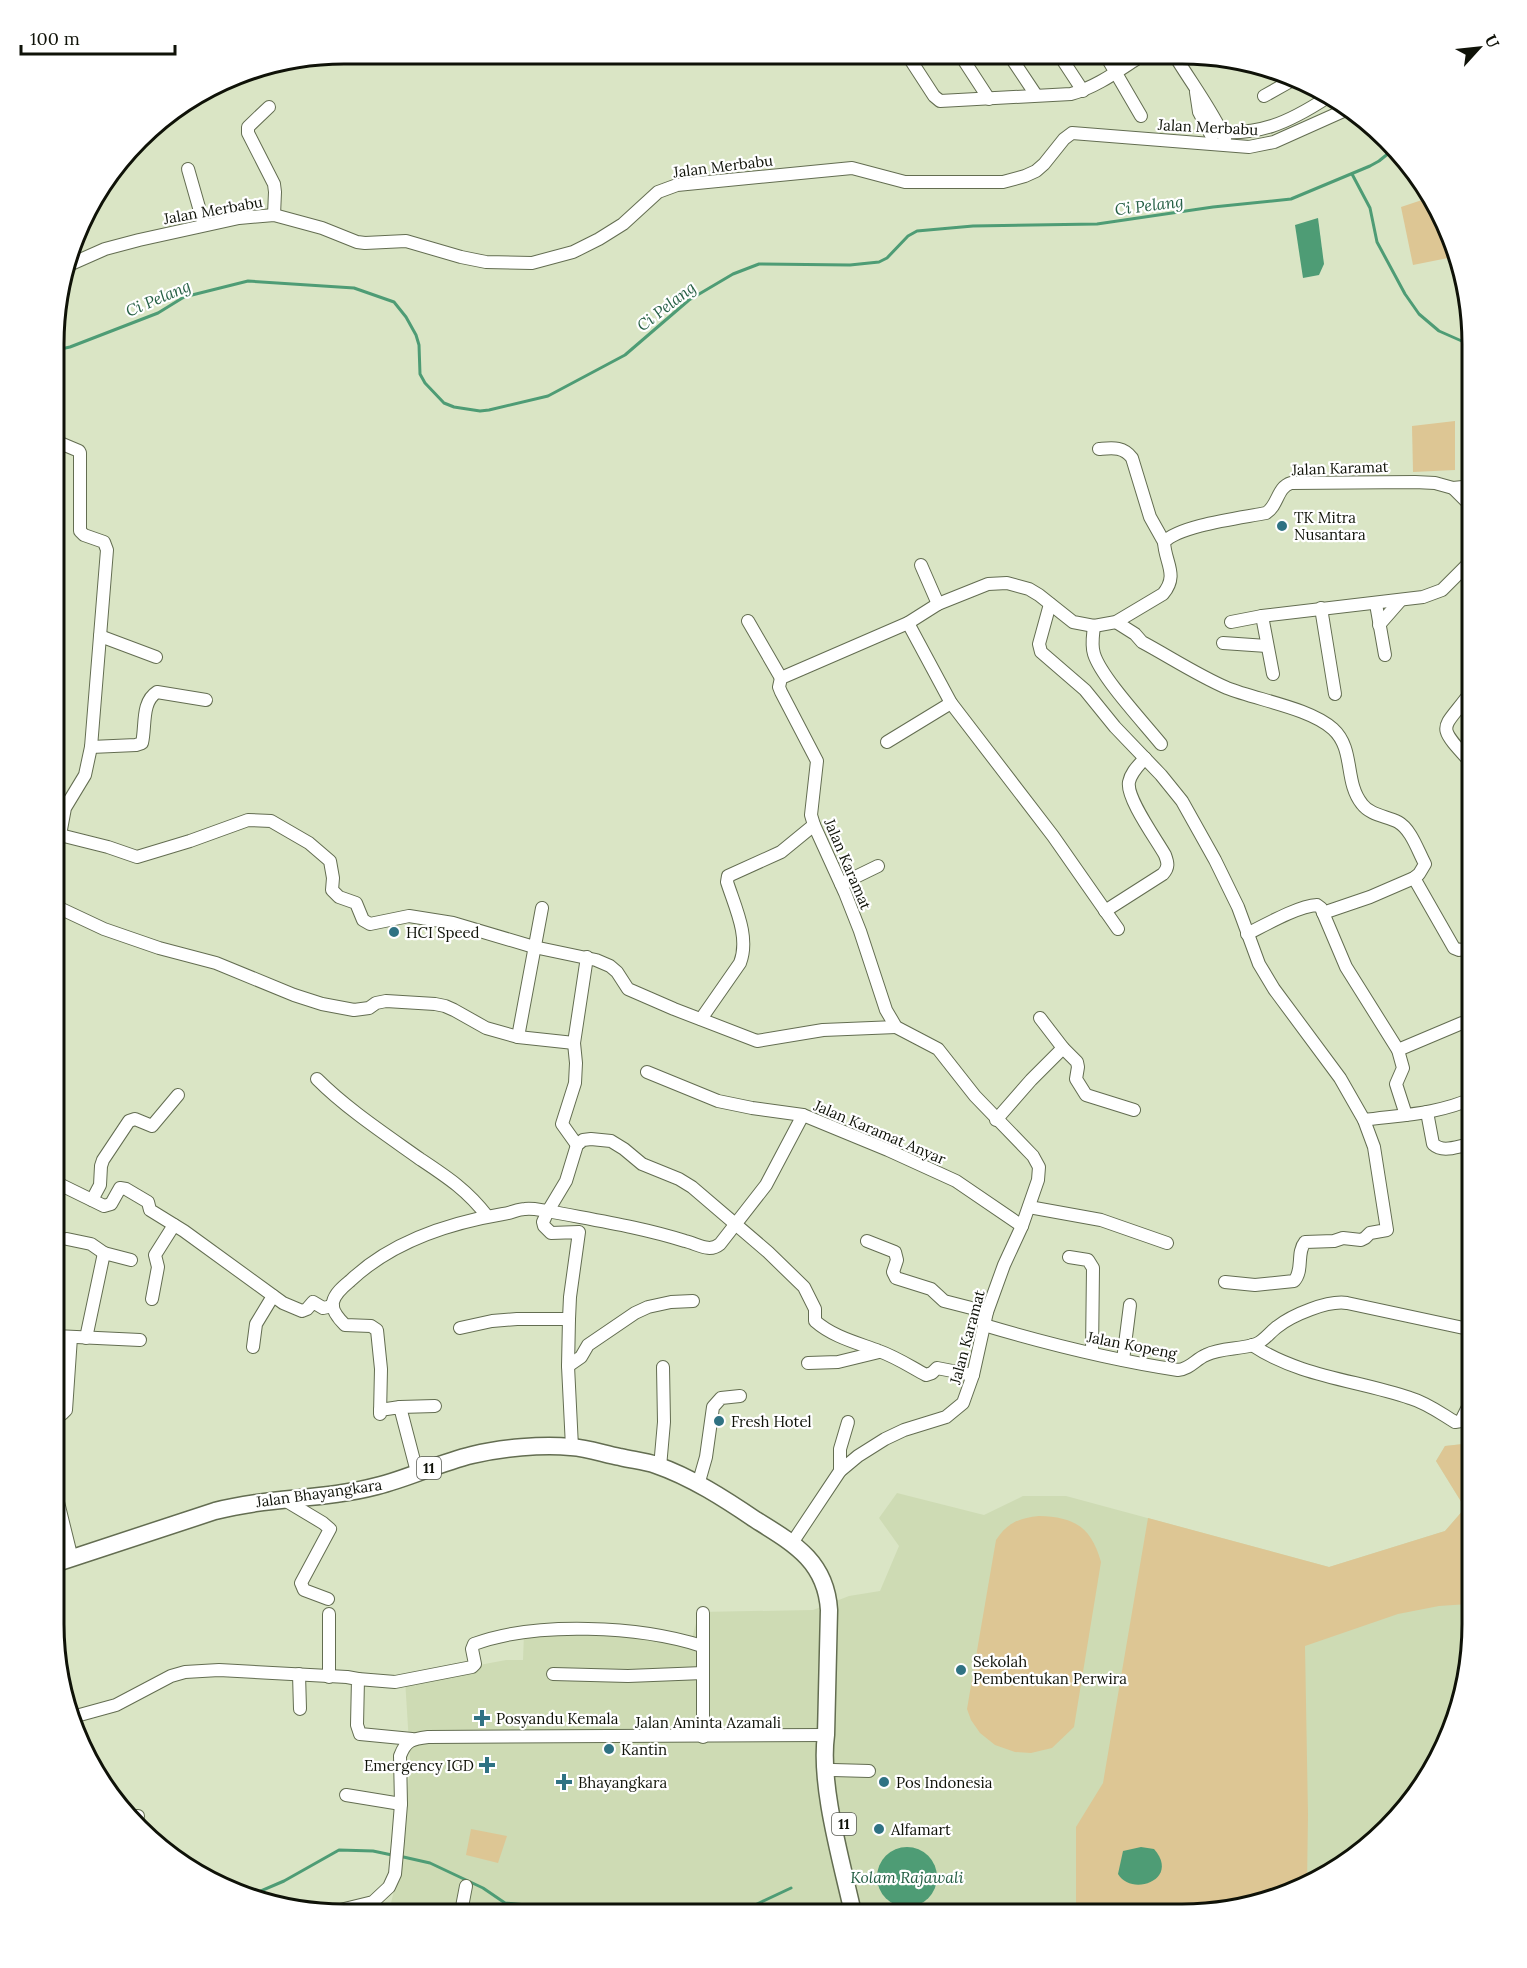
<svg xmlns="http://www.w3.org/2000/svg" width="1527" height="1968" font-family="Lora,serif">
<rect width="100%" height="100%" fill="#dae5c5"/>
<!-- built -->
<polygon fill="#cedbb4" points="1472,1443 1472,1643 1457,1717 1424,1785 1374,1842 1312,1884 1183,1914 375,1912 391,1903 404,1848 410,1759 405,1679 506,1660 523,1660 524,1633 609,1628 691,1642 699,1612 813,1610 849,1596 880,1591 899,1546 879,1518 897,1493 984,1515 1023,1496 1066,1496 1329,1567 1445,1531 1465,1508 1436,1461 1445,1446"/>
<!-- green -->
<g fill="#ddc694">
<polygon points="1431,197 1443,215 1453,257 1413,265 1401,207"/>
<polygon points="1455,421 1455,470 1413,472 1412,426"/>
<polygon points="1472,1443 1472,1583 1468,1604 1439,1606 1398,1614 1305,1646 1308,1815 1307,1885 1183,1914 1076,1914 1076,1827 1103,1783 1148,1518 1329,1567 1445,1531 1465,1508 1436,1461 1445,1446"/>
<path d="M1039 1516C1075 1517 1091 1527 1101 1562L1074 1727 1052 1748 1031 1753 1015 1752 995 1745 980 1733 971 1720 967 1709 996 1540C1007 1523 1019 1518 1039 1516Z"/>
<polygon points="471,1829 507,1836 498,1863 466,1855"/>
</g>
<!-- water -->
<g fill="#4e9c75">
<polygon points="1318,218 1324,264 1319,275 1303,278 1295,225"/>
<path d="M1141 1847 1154 1849C1181 1880 1131 1897 1118 1874L1123 1851Z"/>
<circle cx="907" cy="1877" r="30"/>
</g>
<g fill="none" stroke-linecap="round" stroke-linejoin="round">
<!-- stream -->
<g stroke="#4e9c75" stroke-width="3">
<polyline points="1352,174 1370,208 1377,242 1405,294 1419,314 1439,331 1473,346"/>
<polyline points="56,350 70,347 158,313 184,297 248,281 354,288 394,302 406,317 416,335 419,345 420,374 425,383 444,403 454,407 480,411 489,410 548,396 625,355 689,300 733,274 759,264 850,265 879,262 887,258 908,236 917,231 973,226 1097,224 1213,207 1291,199 1370,166 1379,161 1395,148"/>
<polyline points="399,1856 430,1863 483,1888 505,1903 560,1908 618,1907 638,1912"/>
<polyline points="247,1897 284,1881 339,1850 373,1851 392,1855"/>
<polyline points="729,1913 755,1905 791,1888"/>
</g>
<!-- minor casing -->
<g stroke="#636d51" stroke-width="14">
<g id="minor">
<path d="M908 56 934 96 940 101 1071 94C1097 87 1119 70 1141 56"/>
<polyline points="961,56 989,99"/>
<polyline points="1010,56 1036,95"/>
<polyline points="1060,56 1083,91"/>
<polyline points="1106,56 1141,116"/>
<path d="M1175 56C1192 84 1212 110 1225 139"/>
<polyline points="1196,92 1199,112 1212,137"/>
<polyline points="1264,96 1289,82"/>
<polyline points="269,107 248,127 248,133 274,184 275,192 274,215"/>
<path d="M1209 131C1258 137 1288 123 1328 97"/>
<polyline points="188,169 204,225"/>
<polyline points="71,264 105,249 139,240 239,218 274,215 322,228 357,242 365,243 406,241 461,257 486,262 532,263 573,252 599,239 623,224 658,192 677,185 852,168 905,182 1003,182 1025,176 1036,171 1044,164 1064,139 1072,133 1249,147 1274,142 1350,108"/>
<path d="M1099 449C1112 448 1123 446 1132 458L1150 517 1164 542"/>
<polyline points="1453,488 1473,508"/>
<polyline points="921,565 938,604"/>
<path d="M1050 604 1039 644 1041 652 1085 690 1115 727 1161 775 1182 801 1215 860 1238 907 1259 964 1274 989 1340 1078 1364 1120 1374 1147 1387 1230 1370 1233 1365 1238 1361 1240 1343 1238 1334 1241 1305 1242C1296 1253 1304 1270 1294 1281L1255 1285 1225 1282"/>
<polyline points="1376,604 1385,655"/>
<polyline points="1321,608 1335,694"/>
<polyline points="1262,616 1273,674"/>
<polyline points="748,621 781,678"/>
<path d="M1116 622 1135 634 1142 642C1170 657 1197 675 1227 688 1257 700 1310 708 1333 729 1355 749 1344 782 1362 804 1370 815 1386 816 1398 822 1411 829 1418 851 1425 864L1419 874 1414 878 1370 897 1323 913"/>
<polyline points="1231,622 1262,616 1423,597 1442,590 1473,559"/>
<polyline points="908,623 951,703 1053,836 1118,929"/>
<polyline points="1379,625 1400,601"/>
<path d="M1094 626C1093 636 1091 645 1094 654 1101 677 1144 723 1161 744"/>
<polyline points="100,636 156,657"/>
<polyline points="1223,643 1267,646"/>
<polyline points="887,742 951,703"/>
<path d="M91 747 136 745 142 743C146 726 141 702 157 692L206 700"/>
<path d="M1473 765C1433 721 1442 733 1473 689"/>
<polyline points="1469,792 1473,789"/>
<polyline points="60,835 65,808 85,775 91,747 107,550 104,542 84,535 80,531 80,453 79,451 60,443"/>
<polyline points="56,836 60,835 108,847 137,857 190,841 248,820 271,821 309,843 330,861 333,878 332,890 339,897 356,903 363,920 370,924 409,916 453,923 534,947 596,960 610,966 617,972 628,989 674,1009 757,1041 823,1030 896,1027"/>
<polyline points="1414,878 1454,948 1459,950 1473,947"/>
<polyline points="841,884 878,866"/>
<polyline points="55,906 104,929 159,948 216,963 294,995 322,1004 354,1010 369,1008 376,1003 386,1001 435,1004 445,1006 454,1010 486,1028 518,1037 574,1043"/>
<path d="M1105 911 1163 874C1169 867 1168 863 1165 855 1156 839 1126 798 1129 782 1131 772 1139 765 1145 758"/>
<path d="M1247 934C1265 925 1298 906 1317 905L1321 908 1346 967 1398 1050 1403 1068 1396 1084 1406 1115"/>
<polyline points="1040,1018 1063,1048 1077,1062 1078,1067 1076,1079 1086,1095 1134,1110"/>
<path d="M701 1019 740 963C750 937 735 907 727 882L728 876 781 852 814 825"/>
<polyline points="518,1037 542,908"/>
<polyline points="1398,1050 1462,1023 1473,1022"/>
<polyline points="647,1072 718,1101 752,1108 803,1115 888,1150 956,1181 1022,1226"/>
<path d="M317 1079C347 1109 385 1134 420 1159 447 1177 467 1190 487 1216"/>
<path d="M1427 1112 1433 1144C1444 1154 1459 1145 1473 1144"/>
<polyline points="996,1120 1031,1080 1063,1048"/>
<path d="M1364 1120C1400 1115 1439 1114 1473 1098"/>
<polyline points="577,1145 562,1124 575,1083 576,1063 574,1043 587,957"/>
<polyline points="55,1182 104,1206 111,1204 120,1188 126,1189 148,1202 150,1210 184,1231 283,1303 302,1311 307,1309 313,1302 323,1308 333,1306"/>
<polyline points="92,1200 100,1185 101,1166 103,1160 129,1121 135,1119 152,1126 178,1095"/>
<polyline points="1029,1207 1101,1220 1167,1243"/>
<polyline points="67,1239 91,1244 104,1253"/>
<polyline points="867,1241 895,1252 897,1260 893,1272 896,1278 931,1289 944,1301 987,1312"/>
<polyline points="1069,1257 1088,1260 1093,1268 1092,1353"/>
<polyline points="152,1299 158,1267 155,1255 174,1225"/>
<path d="M569 1319 570 1297 579 1232 551 1233 544 1226 543 1222 548 1211C594 1220 641 1227 685 1241 698 1244 709 1253 720 1244L766 1185 803 1115"/>
<path d="M984 1325C1048 1344 1112 1360 1178 1370 1190 1369 1196 1359 1206 1355 1222 1347 1239 1350 1256 1344 1264 1341 1270 1332 1277 1327 1292 1315 1328 1300 1347 1303L1473 1330"/>
<polyline points="460,1328 492,1321 517,1319 569,1319 568,1366 572,1447"/>
<polyline points="55,1336 140,1340"/>
<polyline points="86,1338 104,1253 131,1260"/>
<path d="M1252 1345C1300 1377 1357 1380 1410 1398 1427 1403 1440 1413 1455 1422L1461 1421 1472 1399"/>
<polyline points="253,1347 256,1324 273,1296"/>
<polyline points="1123,1360 1130,1305"/>
<polyline points="808,1363 838,1362 879,1352"/>
<polyline points="568,1366 581,1357 588,1345 635,1313 648,1307 671,1302 693,1301"/>
<polyline points="400,1407 435,1406"/>
<polyline points="380,1410 400,1407 417,1472"/>
<polyline points="54,1414 62,1414 66,1410 71,1337"/>
<path d="M380 1414 381 1369 377 1330 371 1326 345 1325C340 1320 331 1310 333 1302 335 1293 344 1286 350 1281 391 1242 449 1223 503 1214 511 1213 518 1209 525 1209 533 1208 540 1210 548 1211L566 1181 577 1145 583 1140 591 1139 611 1141 624 1149 642 1164 679 1179 692 1187 768 1252 804 1287 815 1309V1321C833 1337 858 1343 879 1351 896 1357 911 1367 926 1375L932 1373 937 1368 973 1375"/>
<polyline points="660,1467 664,1422 663,1367"/>
<polyline points="840,1471 840,1449 848,1422"/>
<polyline points="698,1485 706,1457 713,1407 721,1398 740,1396"/>
<polyline points="54,1486 72,1559"/>
<polyline points="283,1499 323,1523 330,1529 301,1583 304,1590 328,1599"/>
<path d="M792 1543 840 1471 858 1456 885 1439 904 1430 946 1417 963 1403 973 1375 987 1312 1004 1265 1022 1226 1038 1180 1039 1167 1033 1156 975 1096 938 1049 896 1027 886 1010 860 931 845 893 814 825 811 815 817 761 781 692 779 687 781 678 908 623 938 604 988 584 1007 583 1029 589 1039 595 1073 622 1094 626 1116 622 1163 594C1179 575 1165 563 1164 542 1180 525 1241 518 1266 513 1278 506 1277 487 1291 483L1415 482 1435 483 1453 488 1473 486"/>
<polyline points="703,1613 703,1737"/>
<polyline points="299,1674 300,1709"/>
<polyline points="553,1674 628,1676 703,1673"/>
<polyline points="329,1677 329,1614"/>
<path d="M358 1679 395 1682 472 1667 475 1664 472 1649 474 1644C536 1621 640 1626 702 1646"/>
<polyline points="76,1716 116,1705 171,1676 185,1672 219,1670 347,1677 358,1679 357,1725 360,1734 412,1739"/>
<polyline points="833,1770 869,1771"/>
<polyline points="346,1795 401,1804"/>
<polyline points="127,1816 138,1816"/>
<path d="M332 1912 373 1902 389 1887 395 1874 398 1841 401 1804 400 1756C406 1740 412 1739 428 1737L826 1735"/>
<polyline points="461,1912 466,1886"/>
</g>
</g>
<!-- highway casing -->
<g stroke="#636d51" stroke-width="19">
<path id="highway" d="M54 1564 215 1511C268 1497 324 1500 377 1486 409 1478 439 1463 472 1455 501 1448 542 1444 571 1447 588 1448 604 1454 620 1457 632 1460 645 1461 656 1465 691 1477 725 1499 756 1520 793 1543 826 1561 829 1610L826 1735C819 1785 842 1863 853 1913"/>
</g>
<!-- minor -->
<use href="#minor" stroke="#fff" stroke-width="12"/>
<!-- highway -->
<use href="#highway" stroke="#fff" stroke-width="16"/>
</g>
<!-- markers -->
<g fill="#2f7283" stroke="#fff" stroke-width="2">
<circle cx="1282" cy="526" r="6"/>
<circle cx="394" cy="932" r="6"/>
<circle cx="719" cy="1421" r="6"/>
<circle cx="961" cy="1670" r="6"/>
<path d="M479 1709h6v6h6v6h-6v6h-6v-6h-6v-6h6z"/>
<circle cx="609" cy="1749" r="6"/>
<path d="M484 1756h6v6h6v6h-6v6h-6v-6h-6v-6h6z"/>
<path d="M561 1773h6v6h6v6h-6v6h-6v-6h-6v-6h6z"/>
<circle cx="884" cy="1782" r="6"/>
<circle cx="879" cy="1829" r="6"/>
</g>
<g text-anchor="middle" dominant-baseline="central" stroke-width="4.5" stroke-linejoin="round" paint-order="stroke">
<!-- shield labels -->
<g fill="#fff" stroke="#575952" stroke-width="1.5">
<rect x="417" y="1457" width="24" height="22" rx="4.5"/>
<rect x="832" y="1813" width="24" height="22" rx="4.5"/>
</g>
<g font-size="14" font-weight="bold" fill="#0f1208">
<text x="429" y="1468">11</text>
<text x="844" y="1824">11</text>
</g>
<!-- street labels -->
<g font-size="15" fill="#0f1208" stroke="#fff">
<text transform="translate(1208 127) rotate(3)">Jalan Merbabu</text>
<text transform="translate(723 166) rotate(-7)">Jalan Merbabu</text>
<text transform="translate(213 210) rotate(-10)">Jalan Merbabu</text>
<text transform="translate(1340 468) rotate(-2)">Jalan Karamat</text>
<text transform="translate(848 864) rotate(67)">Jalan Karamat</text>
<text transform="translate(880 1132) rotate(23)">Jalan Karamat Anyar</text>
<text transform="translate(967 1337) rotate(-75)">Jalan Karamat</text>
<text transform="translate(1132 1345) rotate(11)">Jalan Kopeng</text>
<text transform="translate(319 1493) rotate(-8)">Jalan Bhayangkara</text>
<text x="708" y="1722">Jalan Aminta Azamali</text>
</g>
<!-- poi labels -->
<g font-size="15" fill="#0f1208" stroke="#fff" text-anchor="start">
<text x="1294" y="517">TK Mitra<tspan x="1294" dy="17">Nusantara</tspan></text>
<text x="406" y="932">HCI Speed</text>
<text x="731" y="1421">Fresh Hotel</text>
<text x="973" y="1661">Sekolah<tspan x="973" dy="17">Pembentukan Perwira</tspan></text>
<text x="496" y="1718">Posyandu Kemala</text>
<text x="621" y="1749">Kantin</text>
<text x="474" y="1765" text-anchor="end">Emergency IGD</text>
<text x="578" y="1782">Bhayangkara</text>
<text x="896" y="1782">Pos Indonesia</text>
<text x="891" y="1829">Alfamart</text>
</g>
<!-- water labels -->
<g font-size="16" font-style="italic" fill="#245e43" stroke="#fff">
<text transform="translate(1149 205) rotate(-7)">Ci Pelang</text>
<text transform="translate(158 298) rotate(-23)">Ci Pelang</text>
<text transform="translate(666 306) rotate(-38)">Ci Pelang</text>
<text x="907" y="1877">Kolam Rajawali</text>
</g>
</g>
<!-- crop -->
<path d="M0 0H1527V1968H0ZM344 64H1182A280 280 0 0 1 1462 344V1624A280 280 0 0 1 1182 1904H344A280 280 0 0 1 64 1624V344A280 280 0 0 1 344 64Z" fill="#fff" fill-rule="evenodd"/>
<path fill="none" stroke="#0f1208" stroke-width="3" d="M344 64H1182A280 280 0 0 1 1462 344V1624A280 280 0 0 1 1182 1904H344A280 280 0 0 1 64 1624V344A280 280 0 0 1 344 64Z"/>
<!-- north arrow -->
<g transform="translate(1479 48) rotate(63)" stroke="#ffffff" stroke-width="4.5" paint-order="stroke">
<path d="M0-4.5L10 22L0 15L-10 22Z" fill="#0f1208"/>
<text y="-9" font-size="16" font-weight="bold" text-anchor="middle" fill="#0f1208">U</text>
</g>
<!-- scale -->
<path d="M21 45v9h154v-9" fill="none" stroke="#0f1208" stroke-width="3"/>
<text x="30" y="45" font-size="18" fill="#0f1208" stroke="#ffffff" stroke-width="4.5" paint-order="stroke">100 m</text>
</svg>
